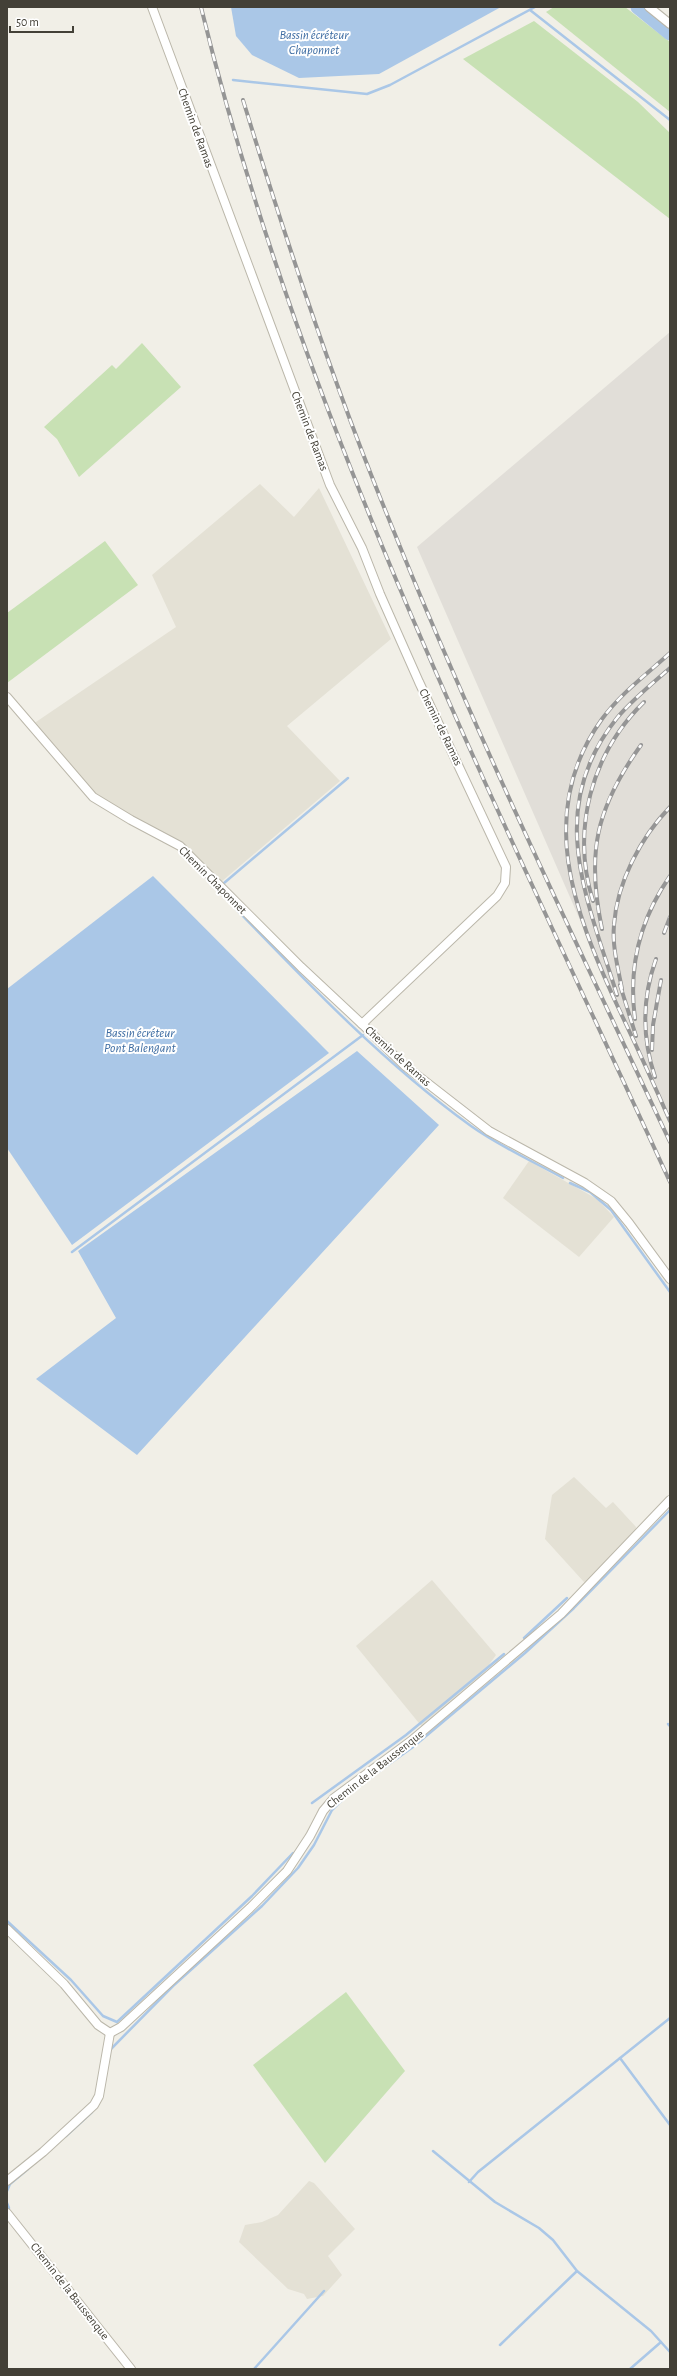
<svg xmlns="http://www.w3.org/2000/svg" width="677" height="2376" font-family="'Alegreya Sans',sans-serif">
<rect width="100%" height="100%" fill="#f1efe7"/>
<!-- residential -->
<g fill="#e4e1d5">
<polygon points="260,484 294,517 319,488 391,639 287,726 340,781 221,882 190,851 95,796 33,724 176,627 152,575"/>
<polygon points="529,1161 597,1199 614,1217 579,1257 503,1198"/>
<polygon points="574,1477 606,1508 613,1502 636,1527 635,1533 590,1580 584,1582 545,1539 552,1495"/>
<polygon points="432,1580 496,1655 475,1684 423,1728 356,1646"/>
<polygon points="309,2181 314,2183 355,2229 328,2256 342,2275 323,2296 307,2299 304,2294 288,2289 239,2242 245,2225 262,2222 278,2215"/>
</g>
<!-- industrial -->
<polygon fill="#e1ded8" points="670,332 670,1126 417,547"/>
<!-- green -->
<g fill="#c8e1b4">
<polygon points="554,7 625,7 670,42 670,112 546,12"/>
<polygon points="534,21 638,102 670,133 670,219 463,59"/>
<polygon points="142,343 181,387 79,477 57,439 44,427 112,365 116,369"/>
<polygon points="105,541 138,585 7,683 7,613"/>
<polygon points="346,1992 405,2071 325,2163 253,2065"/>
</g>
<!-- water -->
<g fill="#aac7e7">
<polygon points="231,7 501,7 379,74 299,78 252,55 236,36"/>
<polygon points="153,876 329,1053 72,1245 7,1148 7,989"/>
<polygon points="357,1051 439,1125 137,1455 36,1379 116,1318 78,1251"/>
</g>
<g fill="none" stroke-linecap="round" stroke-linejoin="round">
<!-- stream -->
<g stroke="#aac7e7" stroke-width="2.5">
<polyline points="530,10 670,120"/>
<polyline points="233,80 367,94 390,85 535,7"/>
<path d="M348 778 217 889C297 972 377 1058 471 1126 499 1146 532 1161 563 1178"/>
<polyline points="570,1183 590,1192 611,1210 670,1292"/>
<polyline points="72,1252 363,1035"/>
<polyline points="524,1638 567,1598"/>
<polyline points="668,1724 670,1726"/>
<polyline points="312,1803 406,1735 504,1654"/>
<polyline points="7,1921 71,1980 103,2016 117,2022 252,1896 293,1853"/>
<polyline points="111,2049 173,1986 262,1906 298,1868 314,1845 332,1810 351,1791 413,1747 525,1653 574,1608 670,1510"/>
<polyline points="620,2058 670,2125"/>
<polyline points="66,2136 92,2112"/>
<polyline points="433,2151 495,2202 539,2228 553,2240 577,2271 651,2331 670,2352"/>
<polyline points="469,2182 478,2172 670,2018"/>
<polyline points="7,2191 10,2184 28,2169"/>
<polyline points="7,2203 9,2208"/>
<polyline points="500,2345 577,2271"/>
<polyline points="254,2369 324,2291"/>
<polyline points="630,2369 661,2342"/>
</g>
<!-- river -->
<polyline stroke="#aac7e7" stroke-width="15" points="638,7 670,33"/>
<!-- minor casing -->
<g stroke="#bbb7aa" stroke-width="10">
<g id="minor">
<polyline points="152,7 330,485 362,548 380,594 419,682 506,867 505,883 497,896 362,1024 404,1065 489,1131 585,1183 611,1201 629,1223 670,1279"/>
<polyline points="649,7 670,24"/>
<polyline points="7,697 93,797 131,820 180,846 301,967 362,1024"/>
<polyline points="7,1929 64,1984 98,2025 110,2033"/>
<polyline points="110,2033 121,2027 250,1908 287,1871 310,1836 323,1811 334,1798 411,1741 561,1614 670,1500"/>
<polyline points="7,2181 43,2152 94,2105 99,2096 110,2033"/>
<polyline points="7,2213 131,2369"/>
</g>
</g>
<!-- minor -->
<use href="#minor" stroke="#fff" stroke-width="8"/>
<!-- rail casing -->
<g stroke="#959595" stroke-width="4">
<g id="rail">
<path d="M201 7C301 419 494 799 670 1182"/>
<path d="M243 100C286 241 332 380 388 517 473 729 573 936 670 1142"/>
<path d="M670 653C647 674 621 693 602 719 535 812 574 911 617 1005 635 1043 653 1082 670 1121"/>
<path d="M593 901C571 830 591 754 644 702"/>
<path d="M602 929C586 853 596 808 641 745"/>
<polyline points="664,933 670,917"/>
<polyline points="620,985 636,1036"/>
<path d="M622 989C618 968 612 946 614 925 617 882 641 837 670 807"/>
<path d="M617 995C587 898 544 809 617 718 632 700 652 684 670 668"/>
<path d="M635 1019C628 966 640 919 670 876"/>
<polyline points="652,1050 653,1025 661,980"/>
<path d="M655 1077C642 1038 642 998 656 959"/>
</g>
</g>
<!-- rail -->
<use href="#rail" stroke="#fff" stroke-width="2.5" stroke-dasharray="8" stroke-linecap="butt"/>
</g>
<g text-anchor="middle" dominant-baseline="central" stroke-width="4" stroke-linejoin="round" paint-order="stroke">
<!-- street labels -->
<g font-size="12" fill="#434037" stroke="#fff">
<text transform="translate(196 128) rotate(70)">Chemin de Ramas</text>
<text transform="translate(310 431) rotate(69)">Chemin de Ramas</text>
<text transform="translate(441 727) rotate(64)">Chemin de Ramas</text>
<text transform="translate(213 880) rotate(45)">Chemin Chaponnet</text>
<text transform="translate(398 1056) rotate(42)">Chemin de Ramas</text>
<text transform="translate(375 1769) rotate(-38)">Chemin de la Baussenque</text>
<text transform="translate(70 2291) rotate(52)">Chemin de la Baussenque</text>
</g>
<!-- water labels -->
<g font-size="13" font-style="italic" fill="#3d6ca2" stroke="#fff">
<text x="314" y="35">Bassin écréteur<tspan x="314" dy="15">Chaponnet</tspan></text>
<text x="140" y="1033">Bassin écréteur<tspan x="140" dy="15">Pont Balengant</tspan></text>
</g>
</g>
<!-- border -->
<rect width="677" height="2376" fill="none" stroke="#434037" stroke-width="16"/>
<!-- scale -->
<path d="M10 26v6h63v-6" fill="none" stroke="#434037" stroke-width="2"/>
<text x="16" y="26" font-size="12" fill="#434037" stroke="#ffffff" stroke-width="3" paint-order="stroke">50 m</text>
</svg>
